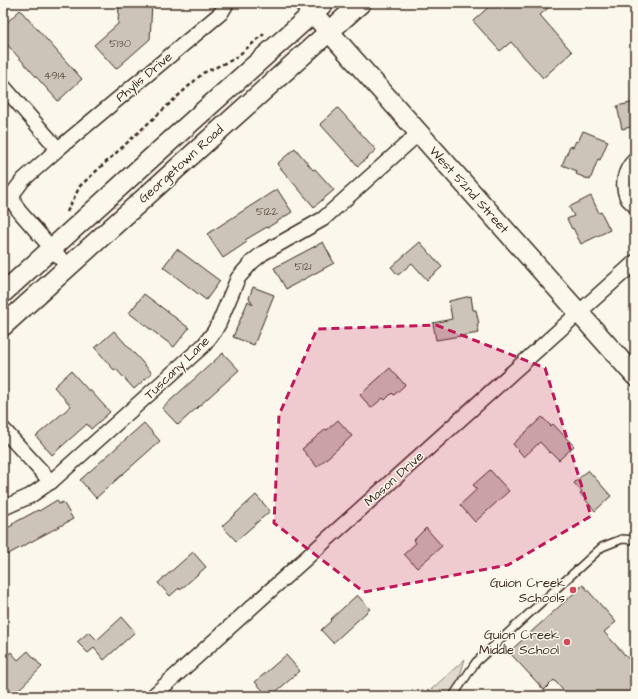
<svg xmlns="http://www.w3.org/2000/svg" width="638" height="699" font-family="'Architects Daughter',sans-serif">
<rect width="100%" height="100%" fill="#fbf7ec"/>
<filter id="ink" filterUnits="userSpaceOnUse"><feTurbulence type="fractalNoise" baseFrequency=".025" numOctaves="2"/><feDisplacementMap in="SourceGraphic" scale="8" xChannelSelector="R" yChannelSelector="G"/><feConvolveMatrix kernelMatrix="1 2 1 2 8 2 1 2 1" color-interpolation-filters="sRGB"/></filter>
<g filter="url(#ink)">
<!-- green -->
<polygon fill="#dfd9ce" stroke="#8d8276" points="465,659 454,696 424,696"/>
<!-- building -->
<g fill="#ccc4b9" stroke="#3b2a1e">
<polygon points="119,3 152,3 150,39 116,69 94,45 118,24"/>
<polygon points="493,3 554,3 540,15 572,52 543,78 511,42 500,51 473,21"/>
<polygon points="20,10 82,79 58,101 3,40 3,26"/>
<polygon points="635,102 635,126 622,129 617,106"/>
<polygon points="338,108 376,150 358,166 320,124"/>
<polygon points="583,131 608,141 600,160 598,159 590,180 576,174 577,171 562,165 570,146 573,147 576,141 578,142"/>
<polygon points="295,148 313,170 315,169 334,190 314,207 277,164"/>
<polygon points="277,189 292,212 267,228 267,227 245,240 247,242 223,258 207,234"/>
<polygon points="591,196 599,213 601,212 610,230 581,244 573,228 572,229 567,219 574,216 569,207"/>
<polygon points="323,242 334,263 286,289 274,268"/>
<polygon points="420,242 442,267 427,280 412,263 398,275 391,267"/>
<polygon points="177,249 220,281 206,300 163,267"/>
<polygon points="253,287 274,295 254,345 233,337 248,301 253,305 249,298"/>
<polygon points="144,294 189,328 174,347 129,313"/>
<polygon points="471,296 473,310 476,310 479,324 477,324 479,333 436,340 433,323 452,319 449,301"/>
<polygon points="114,331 152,373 134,389 116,369 114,370 95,348"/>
<polygon points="223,353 239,370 178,425 162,408"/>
<polygon points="390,368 405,385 394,395 392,393 385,400 383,398 371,408 360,395"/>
<polygon points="71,371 89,391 90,390 110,412 91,429 87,424 52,455 36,436 71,406 54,387"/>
<polygon points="542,417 551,426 553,424 574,446 559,460 551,452 550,453 540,442 524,457 513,444"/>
<polygon points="338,420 352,436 317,467 302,449 326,429 327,430"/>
<polygon points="144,423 160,441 96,498 80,480"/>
<polygon points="490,470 509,491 475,522 460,505 477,489 473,485"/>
<polygon points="588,470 611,496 595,511 580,493 582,492 574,483"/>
<polygon points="256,495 270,511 236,541 222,526"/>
<polygon points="57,500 59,504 63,502 73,519 3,557 3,530 13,525 12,524 38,510 39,511"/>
<polygon points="426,528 442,546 417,568 404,554 416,543 414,540"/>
<polygon points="193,552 206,567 180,590 179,588 170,596 158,583"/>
<polygon points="583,585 616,622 604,632 635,666 635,696 568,696 554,680 544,690 509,652"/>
<polygon points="357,595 370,609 333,643 321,630 331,621 330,620"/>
<polygon points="122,617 135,632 104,660 94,648 88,653 77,642 89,632 97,640"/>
<polygon points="28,651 42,667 14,694 3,682 3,659 11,652 18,660"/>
<polygon points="286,655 300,671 271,696 268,696 255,682"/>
</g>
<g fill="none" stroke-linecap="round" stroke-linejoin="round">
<!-- lane casing -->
<g stroke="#3b2a1e" stroke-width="10">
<polyline id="lane" points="453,696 476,662 602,547 622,539 635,540"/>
</g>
<!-- street casing -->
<g stroke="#3b2a1e" stroke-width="17">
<g id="street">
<polyline points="3,86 58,149"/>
<path d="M635 160C624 170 621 186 628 199 630 201 633 204 635 206"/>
<polyline points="68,267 19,211 14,203 13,197 14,192 23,180 58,149 221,13 227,3"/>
<polyline points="3,429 51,482"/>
<polyline points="3,508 30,496 53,480 204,345 214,332 219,323 238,278 252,262 263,253 323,219 419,133"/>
<polyline points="153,696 635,262"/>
</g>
</g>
<!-- secondary casing -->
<g stroke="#3b2a1e" stroke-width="22">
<g id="secondary">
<polyline points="304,3 347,52 635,376"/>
<polyline points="3,293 149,160 324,3"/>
<polyline points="3,326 184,162 361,3"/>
</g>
</g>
<!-- path -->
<polyline stroke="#3b2a1e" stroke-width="2.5" stroke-dasharray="4 3" stroke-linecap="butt" points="67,212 80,186 203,73 234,59 264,34"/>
<!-- lane -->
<use href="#lane" stroke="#fbf7ec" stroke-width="7"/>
<!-- street -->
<use href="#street" stroke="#fbf7ec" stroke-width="14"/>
<!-- secondary -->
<use href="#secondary" stroke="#fbf7ec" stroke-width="19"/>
</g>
</g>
<!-- marked area -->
<path fill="#c2185b" fill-opacity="0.2" stroke="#c2185b" stroke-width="3" stroke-dasharray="8 5" stroke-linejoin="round" d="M436 325 545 368 591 516 508 565 364 592 274 523 279 415 317 329Z"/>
<!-- markers -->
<g fill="#d1495b" stroke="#fbf7ec" stroke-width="1.5">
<circle cx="573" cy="590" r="4"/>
<circle cx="567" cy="642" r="4"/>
</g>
<g text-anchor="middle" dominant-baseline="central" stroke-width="3" stroke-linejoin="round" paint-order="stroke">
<!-- number labels -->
<g font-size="11" fill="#5f5045">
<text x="120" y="43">5130</text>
<text x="55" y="75">4914</text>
<text x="267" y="211">5122</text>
<text x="303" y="266">5121</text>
</g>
<!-- street labels -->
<g font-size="13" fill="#3b2a1e" stroke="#fbf7ec">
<text transform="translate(144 77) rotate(-40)">Phylis Drive</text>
<text transform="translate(181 164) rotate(-42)">Georgetown Road</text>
<text transform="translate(469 190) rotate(48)">West 52nd Street</text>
<text transform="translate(177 368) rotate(-44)">Tuscany Lane</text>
<text transform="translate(394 479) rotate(-42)">Mason Drive</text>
</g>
<!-- poi labels -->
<g font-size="13" fill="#3b2a1e" stroke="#fbf7ec" text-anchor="end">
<text x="565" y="583">Guion Creek<tspan x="565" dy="15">Schools</tspan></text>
<text x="559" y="635">Guion Creek<tspan x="559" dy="15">Middle School</tspan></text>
</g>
</g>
<!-- margin -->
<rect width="638" height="699" fill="none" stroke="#fbf7ec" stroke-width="16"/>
<rect x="8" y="8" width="622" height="683" fill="none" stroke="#3b2a1e" stroke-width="1.5" filter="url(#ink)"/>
</svg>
